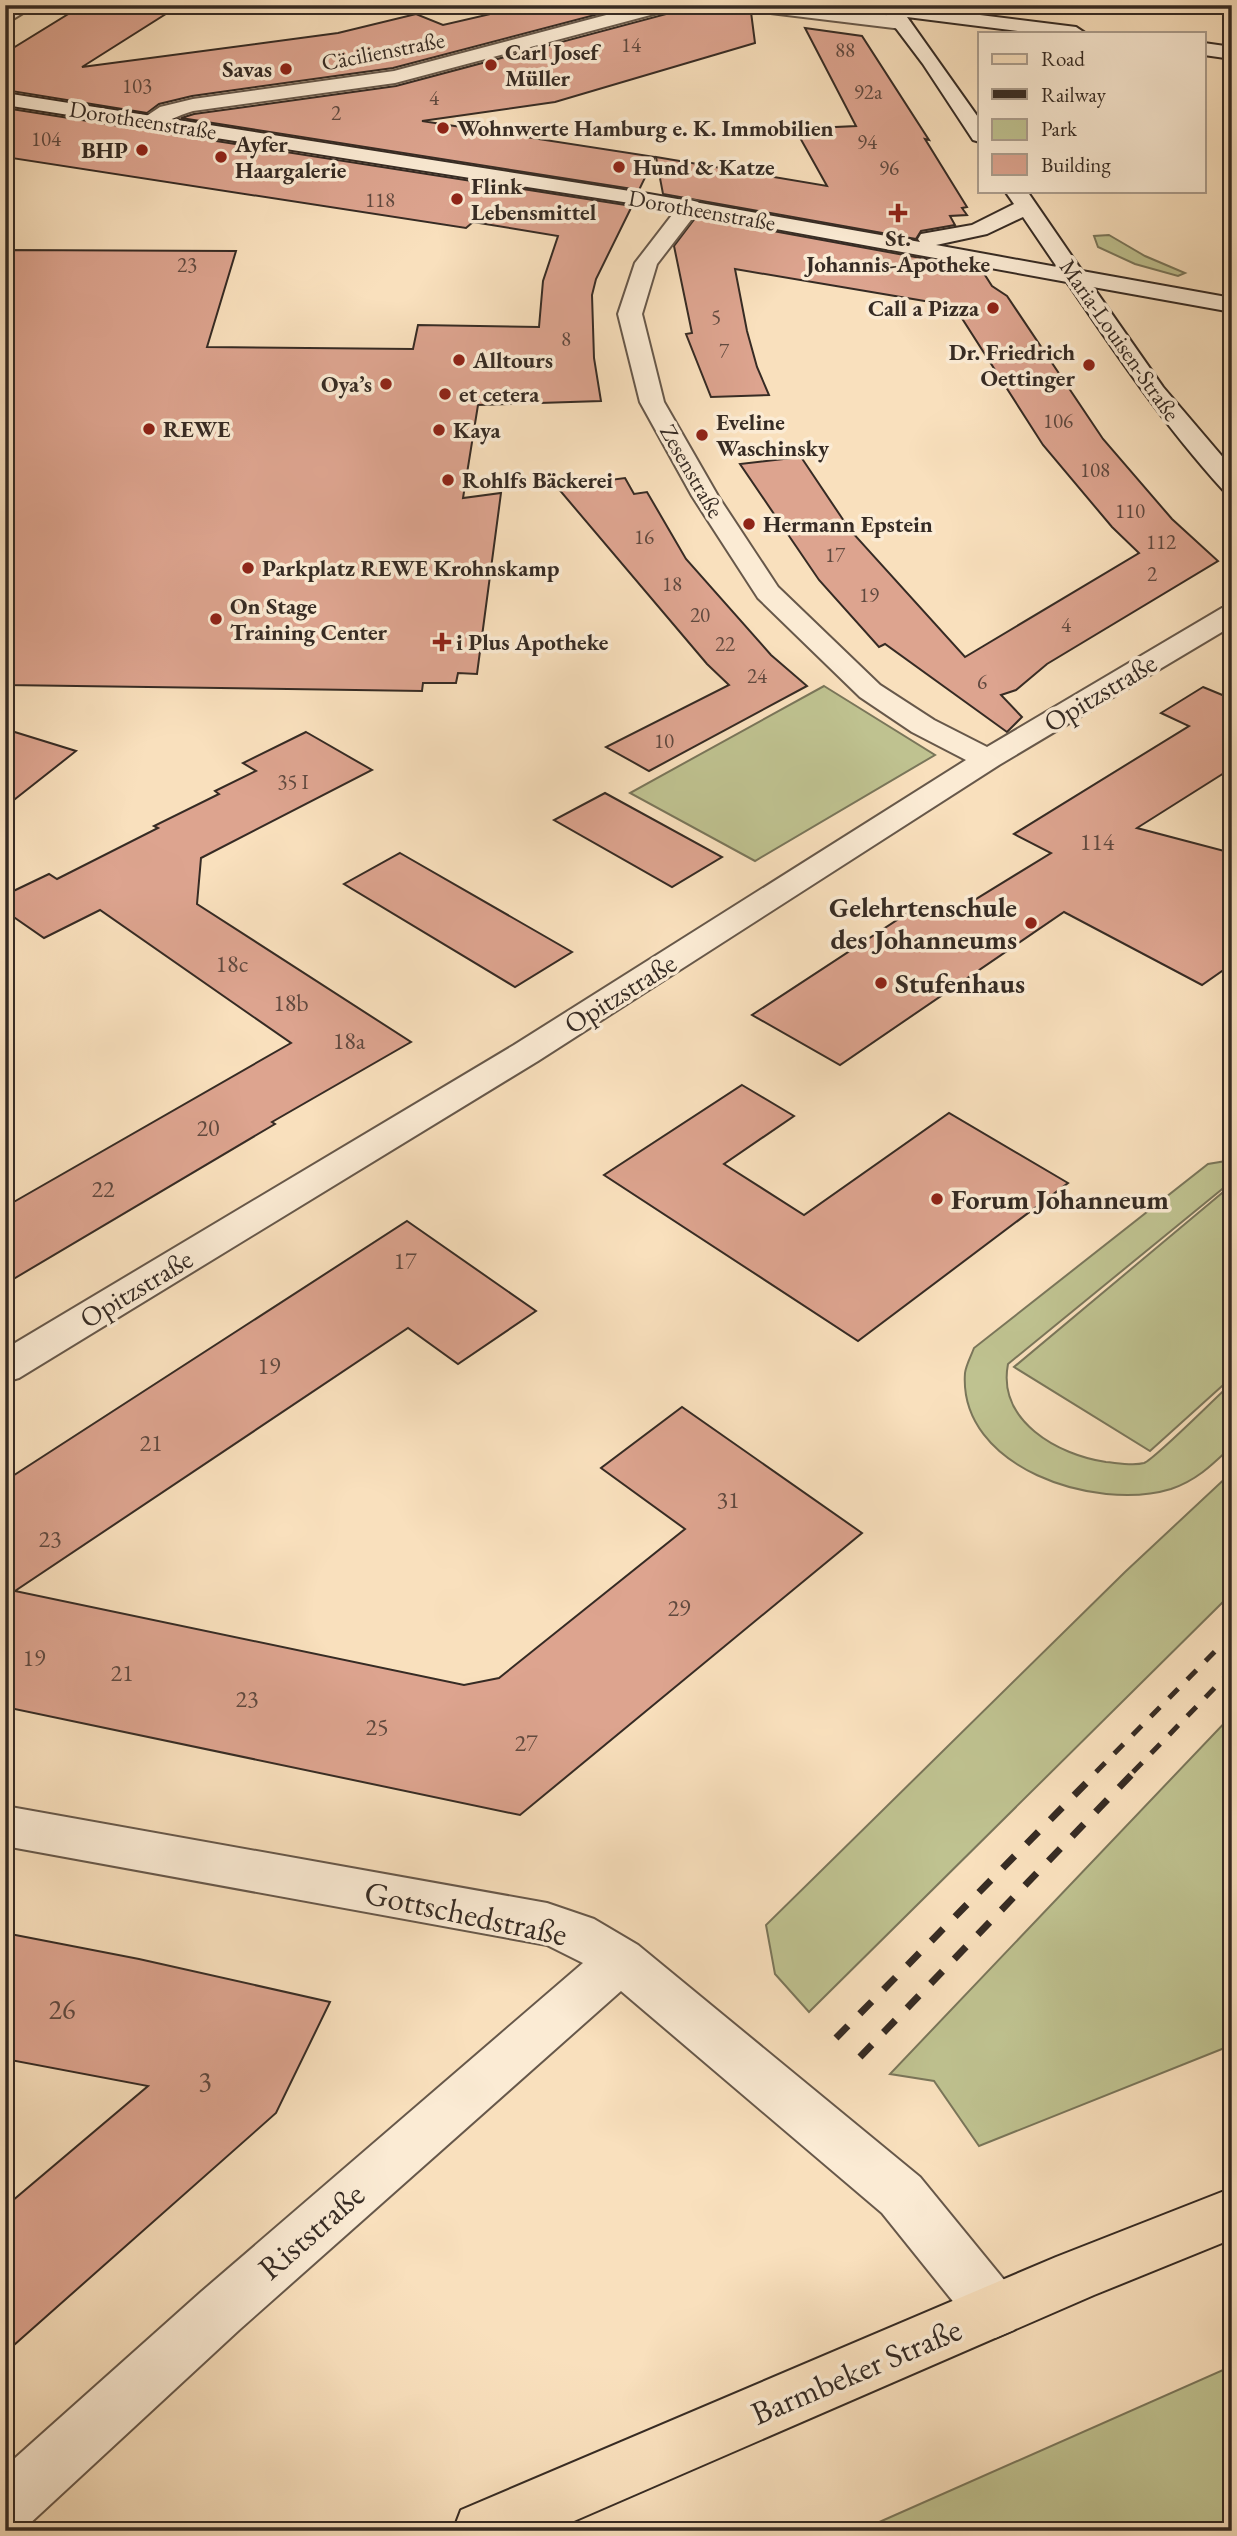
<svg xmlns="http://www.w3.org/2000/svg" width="1237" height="2536" font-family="'EB Garamond',serif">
<rect width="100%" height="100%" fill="#f9e0bd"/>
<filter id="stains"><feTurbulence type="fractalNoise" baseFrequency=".00286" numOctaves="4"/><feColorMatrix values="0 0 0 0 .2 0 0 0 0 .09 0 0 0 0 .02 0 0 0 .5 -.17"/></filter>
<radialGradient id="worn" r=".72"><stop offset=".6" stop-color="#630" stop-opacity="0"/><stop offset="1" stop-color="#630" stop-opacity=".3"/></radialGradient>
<!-- green -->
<g fill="#bfc290" stroke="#7a765a" stroke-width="2">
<polygon points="1109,235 1145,256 1185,273 1178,276 1135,264 1098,247 1094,236"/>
<polygon points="824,686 935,755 755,861 630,793"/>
<path d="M1232 1160V1181L1008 1364C997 1421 1058 1455 1106 1462 1118 1463 1133 1466 1144 1463 1155 1459 1218 1395 1232 1383V1446C1212 1465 1197 1480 1171 1489 1096 1512 958 1468 965 1373 966 1365 971 1356 974 1348L1208 1164Z"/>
<polygon points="1228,1188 1232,1190 1232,1377 1150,1451 1014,1367"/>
<polygon points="1232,1472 1232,1593 809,2012 775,1974 766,1925 1125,1572"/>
<polygon points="1232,1715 1232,2045 979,2146 934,2081 890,2074"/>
<polygon points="1232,2366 1232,2531 859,2531"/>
</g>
<!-- building -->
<g fill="#dda48f" stroke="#362b24" stroke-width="2">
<polygon points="83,5 180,5 82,67 338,33 416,14 443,25 529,5 633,5 393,68 192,96 159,104 147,113 5,90 5,53"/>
<polygon points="677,5 742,5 751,12 755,43 555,102 422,121 655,157 639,190 181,118 194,114 396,86 674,12"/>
<polygon points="805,28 862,36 929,140 925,139 967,207 962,208 967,215 950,216 955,225 921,231 916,239 663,194 656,157 827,186 799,136 818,135 815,128 856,126"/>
<polygon points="5,108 632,206 596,279 592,295 594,358 601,401 478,405 463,498 501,493 477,674 458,673 456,683 423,683 422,691 5,685 5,250 236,251 207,347 413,349 418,325 539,327 543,281 558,236 473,222 466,228 5,157"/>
<polygon points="696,217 981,269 992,286 1007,296 1103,439 1172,519 1218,561 1047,664 1016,690 1001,695 1022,717 1007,732 885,644 879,647 819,580 740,464 801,457 850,530 965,657 1139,553 1112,527 1043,445 954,306 735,269 747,331 757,367 769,395 711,397 686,334 692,333 674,246"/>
<polygon points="625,478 634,494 647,492 686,559 771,655 807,686 649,771 606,747 729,685 707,664 557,487"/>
<polygon points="1203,687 1232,699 1232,768 1137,828 1232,853 1232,964 1202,985 1064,912 840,1065 752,1015 920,905 945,918 1051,853 1014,834 1189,726 1161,713"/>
<polygon points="5,729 76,751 5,807"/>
<polygon points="306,732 372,770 201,858 197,904 411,1042 272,1122 275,1124 5,1284 5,1207 291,1043 100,910 44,938 5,911 5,895 49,874 57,879 158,828 154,826 219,794 215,791 256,771 243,763"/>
<polygon points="605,793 722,857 672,887 554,820"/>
<polygon points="400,853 513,918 572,952 515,987 344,884"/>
<polygon points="742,1085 794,1116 724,1164 804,1215 949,1113 1068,1183 858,1341 604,1175"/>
<polygon points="407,1221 536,1311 458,1364 408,1328 15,1591 464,1685 499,1678 685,1529 601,1468 682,1407 862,1533 520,1815 5,1707 5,1481"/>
<polygon points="5,1933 139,1959 330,2002 276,2113 5,2353 5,2207 148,2086 5,2059"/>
</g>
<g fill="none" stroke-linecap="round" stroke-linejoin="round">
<!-- street casing -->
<g stroke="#67584a" stroke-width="4">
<g id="street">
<polygon points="13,5 36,5 5,24 5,10"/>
<path d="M644 5H675L673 9 395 83 193 111C177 115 156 129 142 125L139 121 160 107 193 99 394 71Z"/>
<polygon points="745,5 802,5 902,17 911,23 902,29 754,11"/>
<polygon points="690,200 698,202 701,207 657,264 642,314 664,402 718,496 778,587 880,685 934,720 987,747 1222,608 1232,606 1232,626 999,765 538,1061 19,1378 5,1382 5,1349 514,1045 966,760 912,732 860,697 758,598 692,496 640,402 618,314 635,263 682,202"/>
<polygon points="5,1806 547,1903 594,1919 638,1945 920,2177 1014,2292 1023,2311 1014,2330 995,2338 976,2330 882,2213 621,1991 239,2330 26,2527 5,2531 5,2467 201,2292 583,1963 547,1945 5,1846"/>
</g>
</g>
<!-- secondary casing -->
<g stroke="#362b24" stroke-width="4">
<g id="secondary">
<polygon points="845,5 900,5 1076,27 1085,33 1033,33 907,17 980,120 980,142 973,140 923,64 886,15 854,11"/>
<polygon points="1204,43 1232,47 1232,59 1204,55"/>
<path d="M5 93 649 194 920 242 918 239 921 234 972 225 1014 204 1005 191H1027L1082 271 1232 298V312L1093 287 1163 387 1232 468V492L1223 490C1164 425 1116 354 1067 282L649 206 5 105ZM1023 217 1057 267 936 245 987 234Z"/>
</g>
</g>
<!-- primary casing -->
<g stroke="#362b24" stroke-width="4">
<polygon id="primary" points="1232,2188 1232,2239 1094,2295 551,2531 453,2531 461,2510 1056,2257"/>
</g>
<!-- street -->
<use href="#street" fill="#fbebd4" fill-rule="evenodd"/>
<!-- secondary -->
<use href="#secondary" fill="#fbebd4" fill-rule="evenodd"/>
<!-- primary -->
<use href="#primary" fill="#f9e0bd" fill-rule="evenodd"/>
<!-- rail-far1 -->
<g stroke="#362b24" stroke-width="5" stroke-dasharray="13 13" stroke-linecap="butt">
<polyline points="1096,1772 1232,1634"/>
<polyline points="1133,1772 1232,1670"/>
</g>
<!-- rail -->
<g stroke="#362b24" stroke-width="7" stroke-dasharray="17 17" stroke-linecap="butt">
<polyline points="836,2038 1098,1771"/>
<polyline points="860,2057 1135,1771"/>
</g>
</g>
<!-- markers -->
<g fill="#8f2418" stroke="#fbebd4" stroke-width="2.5">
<circle cx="491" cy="65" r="7"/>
<circle cx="286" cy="69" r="7"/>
<circle cx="443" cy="128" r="7"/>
<circle cx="142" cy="150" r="7"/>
<circle cx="221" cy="157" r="7"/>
<circle cx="619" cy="167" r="7"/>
<circle cx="457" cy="199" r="7"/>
<path d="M894.5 202.5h7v7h7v7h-7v7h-7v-7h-7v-7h7z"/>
<circle cx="993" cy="308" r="7"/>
<circle cx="459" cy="360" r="7"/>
<circle cx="1089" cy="365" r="7"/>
<circle cx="386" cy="384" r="7"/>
<circle cx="445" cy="394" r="7"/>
<circle cx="149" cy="429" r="7"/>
<circle cx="439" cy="430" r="7"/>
<circle cx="702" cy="435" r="7"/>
<circle cx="448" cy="480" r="7"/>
<circle cx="749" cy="524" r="7"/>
<circle cx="248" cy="568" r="7"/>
<circle cx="216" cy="619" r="7"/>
<path d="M438.5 631.5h7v7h7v7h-7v7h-7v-7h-7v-7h7z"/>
<circle cx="1031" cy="923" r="7"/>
<circle cx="881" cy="983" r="7"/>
<circle cx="937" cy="1199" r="7"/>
</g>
<g text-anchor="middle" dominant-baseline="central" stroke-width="7" stroke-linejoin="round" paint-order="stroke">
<!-- far-number labels -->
<g font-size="21" fill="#60493f">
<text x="631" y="44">14</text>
<text x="845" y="49">88</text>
<text x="137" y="85">103</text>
<text x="868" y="91">92a</text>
<text x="434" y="97">4</text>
<text x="336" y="112">2</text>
<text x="46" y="138">104</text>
<text x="867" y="141">94</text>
<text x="889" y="167">96</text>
<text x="380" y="199">118</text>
<text x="187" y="264">23</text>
<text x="716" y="316">5</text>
<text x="566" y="338">8</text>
<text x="724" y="350">7</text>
<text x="1058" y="420">106</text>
<text x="1095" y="469">108</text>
<text x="1130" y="510">110</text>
<text x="644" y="536">16</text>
<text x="1161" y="541">112</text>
<text x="835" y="554">17</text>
<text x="1152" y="573">2</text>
<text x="672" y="583">18</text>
<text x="869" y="594">19</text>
<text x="700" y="614">20</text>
<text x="1066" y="624">4</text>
<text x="725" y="643">22</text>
<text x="757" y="675">24</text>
<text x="982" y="681">6</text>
<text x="664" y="740">10</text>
<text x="293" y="781">35 I</text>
</g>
<!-- far-street labels -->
<g font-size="23" fill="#362b24" stroke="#fbebd4">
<text transform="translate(383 51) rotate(-11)">Cäcilienstraße</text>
<text transform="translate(143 120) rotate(9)">Dorotheenstraße</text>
<text transform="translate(702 210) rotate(10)">Dorotheenstraße</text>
<text transform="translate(1120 340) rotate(55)">Maria-Louisen-Straße</text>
<text transform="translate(692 471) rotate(60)">Zesenstraße</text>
</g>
<!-- far-poi labels -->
<g font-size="23" font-weight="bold" fill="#362b24" stroke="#fbebd4" text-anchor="start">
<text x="505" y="52">Carl Josef<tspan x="505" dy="26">Müller</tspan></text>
<text x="272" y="69" text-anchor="end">Savas</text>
<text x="457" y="128">Wohnwerte Hamburg e. K. Immobilien</text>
<text x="235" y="144">Ayfer<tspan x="235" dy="26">Haargalerie</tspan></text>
<text x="128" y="150" text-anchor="end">BHP</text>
<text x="633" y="167">Hund &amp; Katze</text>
<text x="471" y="186">Flink<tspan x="471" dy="26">Lebensmittel</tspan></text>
<text x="898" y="238" text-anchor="middle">St.<tspan x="898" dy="26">Johannis-Apotheke</tspan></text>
<text x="979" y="308" text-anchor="end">Call a Pizza</text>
<text x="1075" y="352" text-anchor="end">Dr. Friedrich<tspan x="1075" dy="26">Oettinger</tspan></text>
<text x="473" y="360">Alltours</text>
<text x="372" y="384" text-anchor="end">Oya’s</text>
<text x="459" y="394">et cetera</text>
<text x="716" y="422">Eveline<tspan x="716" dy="26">Waschinsky</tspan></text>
<text x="163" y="429">REWE</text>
<text x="453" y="430">Kaya</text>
<text x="462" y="480">Rohlfs Bäckerei</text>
<text x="763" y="524">Hermann Epstein</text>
<text x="262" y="568">Parkplatz REWE Krohnskamp</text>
<text x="230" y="606">On Stage<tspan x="230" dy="26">Training Center</tspan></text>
<text x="456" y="642">i Plus Apotheke</text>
</g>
<!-- number labels -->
<g font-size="24" fill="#60493f">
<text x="1097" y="841">114</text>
<text x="232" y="963">18c</text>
<text x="291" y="1002">18b</text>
<text x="349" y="1040">18a</text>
<text x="208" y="1127">20</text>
<text x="103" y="1188">22</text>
<text x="405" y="1260">17</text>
<text x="269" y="1365">19</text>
<text x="151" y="1442">21</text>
<text x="728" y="1499">31</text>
<text x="50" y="1538">23</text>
<text x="679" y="1607">29</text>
<text x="34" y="1657">19</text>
<text x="122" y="1672">21</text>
<text x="247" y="1698">23</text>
<text x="377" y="1726">25</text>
<text x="526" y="1742">27</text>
</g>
<!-- street labels -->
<g font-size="28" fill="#362b24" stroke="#fbebd4">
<text transform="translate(1100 692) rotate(-31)">Opitzstraße</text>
<text transform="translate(620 993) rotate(-32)">Opitzstraße</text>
<text transform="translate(136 1288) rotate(-31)">Opitzstraße</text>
</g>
<!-- poi labels -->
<g font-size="28" font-weight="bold" fill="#362b24" stroke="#fbebd4" text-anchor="start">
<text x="1017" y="907" text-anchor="end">Gelehrtenschule<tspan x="1017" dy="32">des Johanneums</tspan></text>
<text x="895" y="983">Stufenhaus</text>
<text x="951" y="1199">Forum Johanneum</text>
</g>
<!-- near-number labels -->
<g font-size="28" fill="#60493f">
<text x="62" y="2009">26</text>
<text x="205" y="2081">3</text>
</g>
<!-- near-street labels -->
<g font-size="33" fill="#362b24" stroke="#fbebd4">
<text transform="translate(466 1913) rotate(12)">Gottschedstraße</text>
<text transform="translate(311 2231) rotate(-41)">Riststraße</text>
<text transform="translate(856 2371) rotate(-23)">Barmbeker Straße</text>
</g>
</g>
<!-- margin -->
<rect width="1237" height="2536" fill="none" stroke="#f9e0bd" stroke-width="28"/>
<rect x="7" y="7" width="1223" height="2522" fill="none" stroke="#362b24" stroke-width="3.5"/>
<rect x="14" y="14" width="1209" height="2508" fill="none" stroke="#362b24" stroke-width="2"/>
<!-- legend -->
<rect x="978" y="32" width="228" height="161" fill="#fbebd4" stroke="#ac9e8e" stroke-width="2"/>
<rect x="992" y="54" width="35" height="10" fill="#f9e0bd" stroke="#ac9e8e" stroke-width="2"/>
<text x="1041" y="66" font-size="21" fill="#362b24">Road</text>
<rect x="992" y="89" width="35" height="10" fill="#362b24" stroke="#ac9e8e" stroke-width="2"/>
<text x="1041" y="102" font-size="21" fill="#362b24">Railway</text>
<rect x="992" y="119" width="35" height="21" fill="#bfc290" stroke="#ac9e8e" stroke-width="2"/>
<text x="1041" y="136" font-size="21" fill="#362b24">Park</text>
<rect x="992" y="154" width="35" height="21" fill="#dda48f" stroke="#ac9e8e" stroke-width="2"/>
<text x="1041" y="172" font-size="21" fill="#362b24">Building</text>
<rect width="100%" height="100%" filter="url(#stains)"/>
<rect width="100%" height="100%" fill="url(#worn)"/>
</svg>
